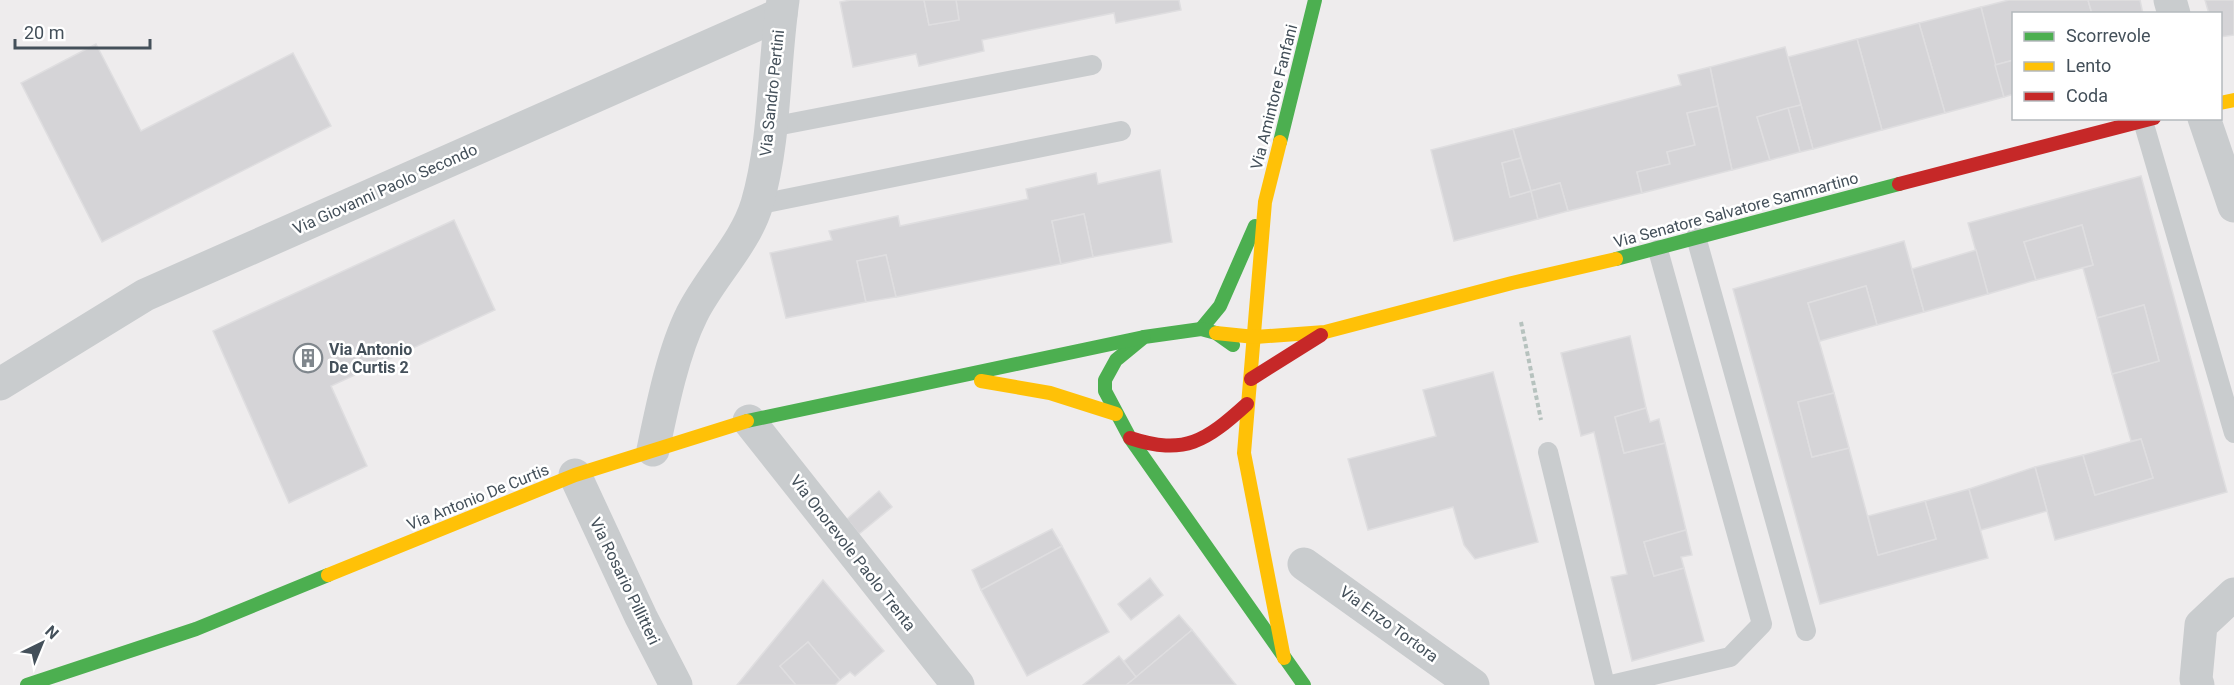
<svg xmlns="http://www.w3.org/2000/svg" width="2234" height="685" font-family="Roboto,sans-serif">
<rect width="100%" height="100%" fill="#eeeced"/>
<!-- building -->
<g fill="#d5d4d7" stroke="#dfdee0" stroke-width="1.5">
<polygon points="851,0 924,0 929,25 959,20 956,0 1179,0 1181,10 1116,23 1114,13 982,40 984,51 919,66 916,54 853,67 840,2"/>
<polygon points="924,0 956,0 959,20 929,25"/>
<polygon points="2009,0 2088,0 2092,14 2014,14 2014,60 1995,65 1981,7"/>
<polygon points="2088,0 2140,0 2143,14 2092,14"/>
<polygon points="2205,0 2234,0 2234,35 2220,37 2220,14 2209,14"/>
<polygon points="1981,7 2004,97 1945,113 1919,23"/>
<polygon points="1919,23 1945,113 1882,130 1857,39"/>
<polygon points="1857,39 1882,130 1813,149 1788,57"/>
<polygon points="96,44 141,131 293,53 331,126 102,242 21,83"/>
<polygon points="1785,47 1801,105 1757,117 1770,160 1732,170 1710,67"/>
<polygon points="2014,60 2014,94 2004,97 1995,65"/>
<polygon points="1710,67 1718,106 1687,113 1695,145 1667,152 1670,164 1637,172 1642,193 1568,211 1560,183 1531,191 1513,129 1681,85 1678,75"/>
<polygon points="1801,105 1813,149 1800,152 1788,108"/>
<polygon points="1718,106 1732,170 1642,193 1637,172 1670,164 1667,152 1695,145 1687,113"/>
<polygon points="1788,108 1800,152 1770,160 1757,117"/>
<polygon points="1513,129 1521,158 1502,163 1510,197 1531,191 1538,219 1454,241 1431,150"/>
<polygon points="1521,158 1531,191 1510,197 1502,163"/>
<polygon points="1160,170 1172,242 1093,257 1084,214 1052,221 1061,264 896,297 886,255 857,261 866,302 786,318 770,253 832,240 829,231 898,216 900,226 1028,199 1026,189 1096,173 1098,184"/>
<polygon points="2141,176 2227,492 2055,540 2035,467 2083,455 2095,495 2153,478 2141,439 2131,441 2112,374 2159,361 2144,305 2097,318 2083,268 2093,265 2082,225 2024,242 2036,280 1988,294 1968,223"/>
<polygon points="1560,183 1568,211 1538,219 1531,191"/>
<polygon points="1084,214 1093,257 1061,264 1052,221"/>
<polygon points="454,220 495,310 331,386 367,466 289,503 213,331"/>
<polygon points="2082,225 2093,265 2036,280 2024,242"/>
<polygon points="1904,241 1924,312 1877,325 1866,286 1808,303 1834,393 1798,402 1812,457 1849,448 1878,555 1936,539 1925,501 1969,489 1988,558 1820,604 1733,289"/>
<polygon points="1976,250 1988,294 1924,312 1912,269"/>
<polygon points="886,255 896,297 866,302 857,261"/>
<polygon points="1866,286 1877,325 1820,341 1808,303"/>
<polygon points="2144,305 2159,361 2112,374 2097,318"/>
<polygon points="1630,336 1646,408 1615,417 1624,453 1665,443 1686,530 1644,542 1654,576 1684,568 1704,641 1632,661 1611,577 1627,574 1594,432 1581,436 1561,353"/>
<polygon points="1493,372 1538,542 1475,559 1464,545 1453,507 1368,530 1348,459 1436,436 1423,390"/>
<polygon points="1834,393 1849,448 1812,457 1798,402"/>
<polygon points="1646,408 1650,422 1659,419 1665,443 1624,453 1615,417"/>
<polygon points="2141,439 2153,478 2095,495 2083,455"/>
<polygon points="2035,467 2047,511 1981,530 1969,489"/>
<polygon points="879,491 892,507 859,534 847,519"/>
<polygon points="1925,501 1936,539 1878,555 1868,516"/>
<polygon points="1052,529 1062,546 981,590 972,570"/>
<polygon points="1686,530 1692,555 1681,557 1684,568 1654,576 1644,542"/>
<polygon points="1062,546 1109,632 1027,676 981,590"/>
<polygon points="1150,578 1163,595 1131,620 1118,604"/>
<polygon points="823,580 884,651 855,676 850,672 840,680 808,642 780,666 796,685 737,685"/>
<polygon points="1179,615 1192,630 1136,677 1124,661"/>
<polygon points="1192,630 1236,685 1126,685 1136,677"/>
<polygon points="808,642 840,680 835,685 796,685 780,666"/>
<polygon points="1119,656 1136,677 1126,685 1083,685"/>
</g>
<g fill="none" stroke-linecap="round" stroke-linejoin="round">
<!-- path -->
<polyline stroke="#b6c2be" stroke-width="4" stroke-dasharray="4.5 3" stroke-linecap="butt" points="1521,322 1541,420"/>
<!-- lane -->
<g stroke="#c9ccce" stroke-width="20">
<polyline points="2143,121 2234,433"/>
<polyline points="771,127 1092,65"/>
<polyline points="756,205 1121,131"/>
<polyline points="1696,237 1806,631"/>
<polyline points="1548,452 1605,685"/>
<polyline points="1611,685 1730,657 1762,624 1658,250"/>
</g>
<!-- street -->
<g stroke="#c9ccce" stroke-width="33">
<polyline points="2170,0 2174,14"/>
<polyline points="2204,118 2234,206"/>
<polyline points="0,384 145,295 781,14"/>
<polyline points="749,421 958,685"/>
<path d="M653 450C662 407 673 352 692 314 711 276 745 244 757 204 776 138 773 68 783 0"/>
<polyline points="575,475 641,617 676,685"/>
<polyline points="1304,564 1473,685"/>
<polyline points="2198,685 2196,679 2201,625 2234,594"/>
</g>
<!-- fast -->
<g stroke="#4caf50" stroke-width="14">
<polyline points="1280,142 1315,0"/>
<polyline points="1616,259 1899,184"/>
<polyline points="1201,329 1220,306 1255,226"/>
<polyline points="1233,345 1216,333 1201,329 1144,337 1116,360 1105,380 1105,391 1130,438 1304,685"/>
<polyline points="747,421 1144,337"/>
<polyline points="27,685 196,629 328,575"/>
</g>
<!-- slow -->
<g stroke="#ffc107" stroke-width="14">
<polyline points="2220,103 2234,100"/>
<polyline points="1280,142 1265,202 1244,453 1284,658"/>
<polyline points="1216,333 1255,337 1325,332 1512,283 1616,259"/>
<polyline points="981,381 1050,393 1116,414"/>
<polyline points="328,575 575,475 747,421"/>
</g>
<!-- jam -->
<g stroke="#c62828" stroke-width="14">
<polyline points="1899,184 2154,118"/>
<polyline points="1251,379 1321,335"/>
<path d="M1130 438C1185 456 1206 441 1247 404"/>
</g>
</g>
<!-- icons -->
<defs>
<g id="building-ring" transform="scale(1.5)"><circle r="9.5" fill="#fff" stroke="#80878d" stroke-width="1.5"/><path d="M-4-6H4V6H1V3H-1V6H-4ZM-2.5-4.3h1.7v1.8h-1.7ZM.8-4.3h1.7v1.8H.8ZM-2.5-1h1.7V.8h-1.7ZM.8-1h1.7V.8H.8Z" fill="#80878d"/></g>
</defs>
<g fill-rule="evenodd">
<use href="#building-ring" x="308" y="358"/>
</g>
<g text-anchor="middle" dominant-baseline="central" stroke-width="5" stroke-linejoin="round" paint-order="stroke">
<!-- street labels -->
<g font-size="16" fill="#44505a" stroke="#fff">
<text transform="translate(772 93) rotate(-84)">Via Sandro Pertini</text>
<text transform="translate(1274 97) rotate(-76)">Via Amintore Fanfani</text>
<text transform="translate(385 189) rotate(-24)">Via Giovanni Paolo Secondo</text>
<text transform="translate(1736 210) rotate(-15)">Via Senatore Salvatore Sammartino</text>
<text transform="translate(478 497) rotate(-22)">Via Antonio De Curtis</text>
<text transform="translate(853 553) rotate(52)">Via Onorevole Paolo Trenta</text>
<text transform="translate(625 581) rotate(64)">Via Rosario Pillitteri</text>
<text transform="translate(1389 624) rotate(36)">Via Enzo Tortora</text>
</g>
<!-- poi labels -->
<g font-size="16" font-weight="bold" fill="#44505a" stroke="#fff" text-anchor="start">
<text x="329" y="349">Via Antonio<tspan x="329" dy="18">De Curtis 2</tspan></text>
</g>
</g>
<!-- legend -->
<rect x="2012" y="12" width="210" height="108" fill="#ffffff" stroke="#b4b9bd" stroke-width="1.5"/>
<rect x="2024" y="32" width="30" height="9" fill="#4caf50" stroke="#b4b9bd" stroke-width="1.5"/>
<text x="2066" y="42" font-size="18" fill="#44505a">Scorrevole</text>
<rect x="2024" y="62" width="30" height="9" fill="#ffc107" stroke="#b4b9bd" stroke-width="1.5"/>
<text x="2066" y="72" font-size="18" fill="#44505a">Lento</text>
<rect x="2024" y="92" width="30" height="9" fill="#c62828" stroke="#b4b9bd" stroke-width="1.5"/>
<text x="2066" y="102" font-size="18" fill="#44505a">Coda</text>
<!-- north arrow -->
<g transform="translate(42 643) rotate(43)" stroke="#ffffff" stroke-width="4.5" paint-order="stroke">
<path d="M0-4.5L10 22L0 15L-10 22Z" fill="#44505a"/>
<text y="-9" font-size="16" font-weight="bold" text-anchor="middle" fill="#44505a">N</text>
</g>
<!-- scale -->
<path d="M15 39v9h135v-9" fill="none" stroke="#44505a" stroke-width="3"/>
<text x="24" y="39" font-size="18" fill="#44505a" stroke="#ffffff" stroke-width="4.5" paint-order="stroke">20 m</text>
</svg>
